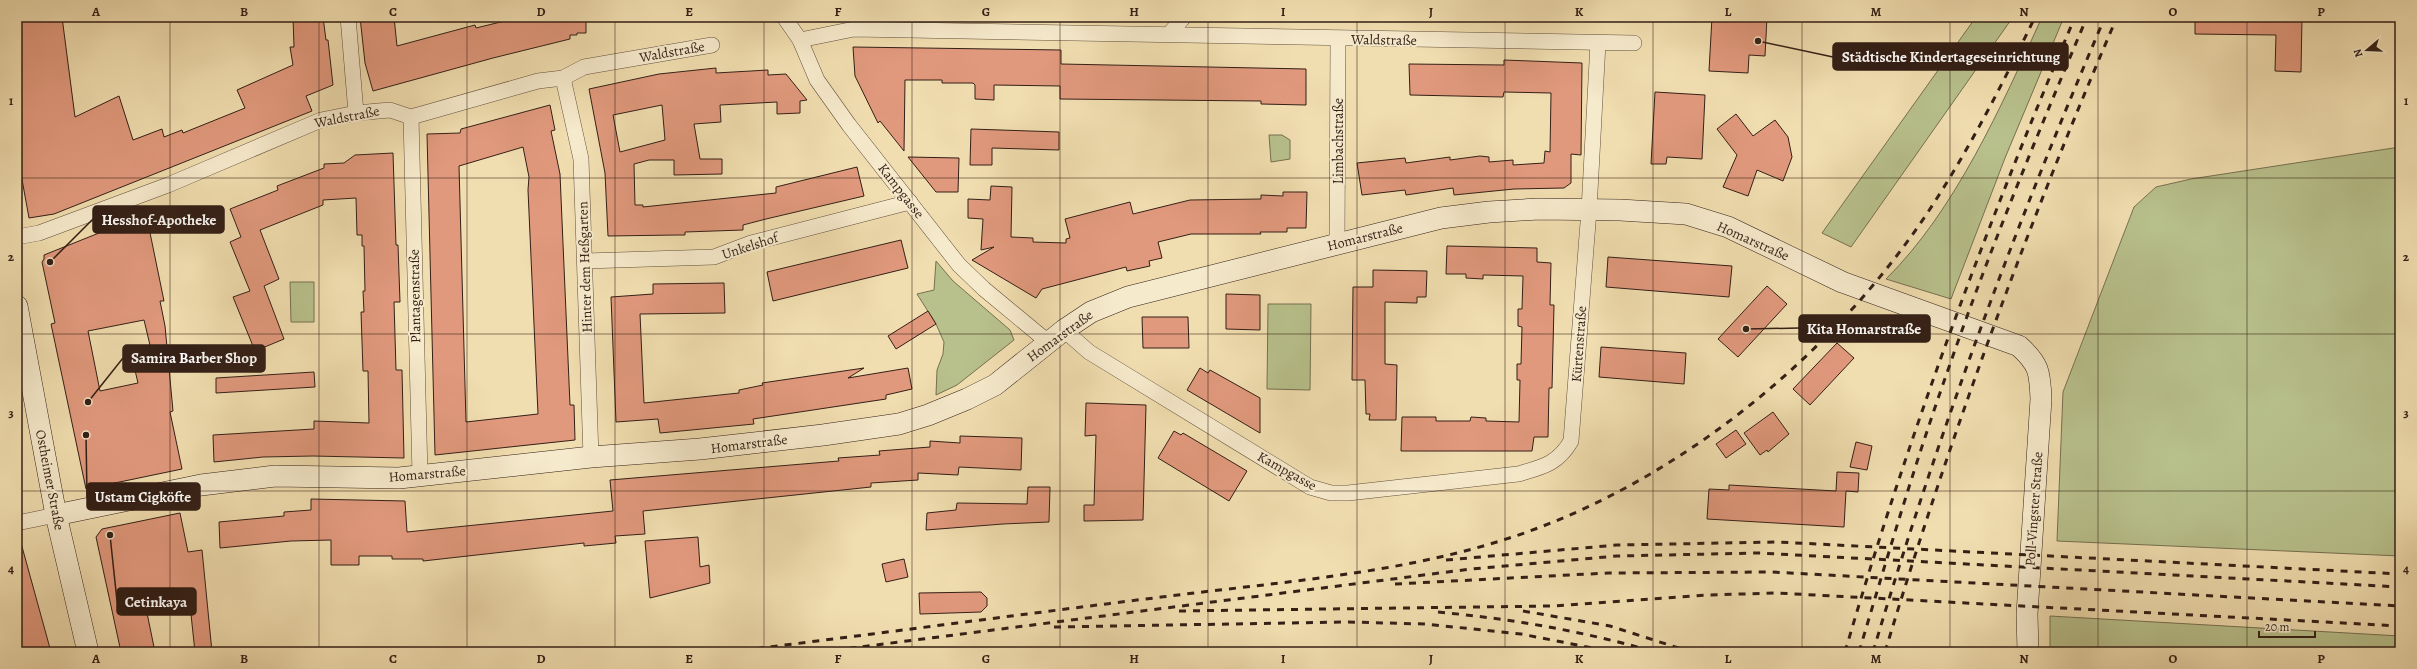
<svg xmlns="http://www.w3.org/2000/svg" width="2417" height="669" font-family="Alegreya,serif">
<rect width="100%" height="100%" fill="#f1deb0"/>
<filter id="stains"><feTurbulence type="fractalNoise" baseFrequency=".005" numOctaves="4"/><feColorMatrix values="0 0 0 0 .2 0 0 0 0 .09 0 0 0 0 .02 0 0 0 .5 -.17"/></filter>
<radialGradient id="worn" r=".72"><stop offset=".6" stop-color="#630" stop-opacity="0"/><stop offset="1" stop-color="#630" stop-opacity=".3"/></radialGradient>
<!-- green -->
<g fill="#b8c18c" stroke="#767051">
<polygon points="1976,17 2013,17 1851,247 1822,233"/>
<path d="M2042 17H2064L2005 158 1951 299 1886 279C1955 211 2002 105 2042 17Z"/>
<polygon points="1269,135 1282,135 1290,140 1290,159 1271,162"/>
<polygon points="2400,147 2400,556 2057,541 2063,392 2134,207 2156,187 2191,179"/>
<polygon points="936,261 953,281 1010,330 1014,340 957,385 936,395 937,370 943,354 944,342 936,324 917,294 934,290"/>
<polygon points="290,282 314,282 314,322 291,322"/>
<polygon points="1268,304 1311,304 1310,390 1267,389"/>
<polygon points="2050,616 2400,636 2400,652 2050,652"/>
</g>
<!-- building -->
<g fill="#e1997d" stroke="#331f16" fill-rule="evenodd">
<polygon points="17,17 62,17 75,117 119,96 133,140 162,129 164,137 182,130 183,133 245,108 237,90 293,65 290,47 294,47 293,17 323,17 326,40 328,40 333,85 306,96 312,111 54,214 29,218 17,152"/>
<polygon points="360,17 394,17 397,46 475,25 476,28 521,17 586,17 586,33 577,33 577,35 570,35 570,39 493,58 373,91 365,63"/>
<polygon points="1712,17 1767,17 1765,56 1749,55 1748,73 1709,71"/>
<polygon points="2195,17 2302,18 2301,72 2275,71 2276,35 2195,34"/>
<polygon points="853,47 1061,50 1061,64 1306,69 1306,105 1261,104 1261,101 1060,99 1060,86 994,85 994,100 975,99 975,85 973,83 942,83 942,80 905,80 904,151 880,121 878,123 855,76"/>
<polygon points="1504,60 1582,63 1581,155 1571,154 1571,183 1564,188 1514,189 1454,195 1453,188 1406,195 1405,190 1362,195 1357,163 1405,158 1406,163 1450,157 1450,160 1480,156 1489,157 1489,162 1513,160 1513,165 1544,163 1545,151 1550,152 1551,93 1504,92 1503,97 1410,95 1409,64 1504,65"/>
<path d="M716 68V73L768 70V75L786 74 807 100 800 101V113L777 114V102L720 105 721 122 694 124 700 159H722V174L674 175V160H649L634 164 635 205H643V207L776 193V187L857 167 864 196 766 219 743 225V230L685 232V235H677L608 236 605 173 589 89 659 74ZM662 105 665 140 620 152 613 115Z"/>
<polygon points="1655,92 1705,95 1702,159 1667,157 1666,164 1651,164"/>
<path d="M550 105 555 130 551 131 560 174 570 405H574L575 440 435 455 427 134 460 133 461 129ZM523 147 529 177 528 190 538 414 466 422 459 166Z"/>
<polygon points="1736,114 1753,136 1775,120 1788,137 1792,157 1783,181 1757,170 1748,196 1723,187 1737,155 1717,129"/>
<polygon points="971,129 1059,132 1059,150 992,148 992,165 970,165"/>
<polygon points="393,153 396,245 398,245 400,302 394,302 396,370 402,370 404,458 313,456 263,457 214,462 213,435 314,429 314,421 369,423 368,371 363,371 361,312 364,312 363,291 365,291 364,246 362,246 362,235 357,235 356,198 323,200 323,205 260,230 279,279 264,286 284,339 255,351 233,297 250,291 230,242 241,237 230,209 278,190 277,186 324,168 324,164 344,163 355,155"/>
<polygon points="908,157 959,158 958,192 936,192"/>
<polygon points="991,186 1012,187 1011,237 1033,238 1033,242 1066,243 1066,239 1070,238 1065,219 1130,202 1133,214 1190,200 1261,199 1261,195 1283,196 1283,192 1307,192 1306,228 1287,228 1287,232 1260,232 1261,234 1191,234 1158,242 1162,258 1149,261 1150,266 1127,271 1126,267 1042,289 1036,298 972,260 994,247 981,250 983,219 968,218 968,199 990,200"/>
<path d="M124 223 126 228 148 223 164 301H160L165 326 173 411 170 412 182 469 86 489 51 324 55 323 42 262 44 259V255ZM144 320 154 362 134 366 138 383 100 391 88 331Z"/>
<polygon points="901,240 908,268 773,301 767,272"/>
<polygon points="1447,246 1537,248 1537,262 1551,263 1550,305 1554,305 1552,388 1549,388 1548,437 1534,437 1532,451 1401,451 1402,417 1436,417 1436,421 1470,421 1471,417 1486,418 1486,421 1519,422 1520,380 1517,380 1517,364 1521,364 1522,327 1518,326 1518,309 1522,309 1523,276 1483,275 1483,279 1466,278 1466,274 1446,274"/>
<polygon points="1608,257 1732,266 1729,297 1606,287"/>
<polygon points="1373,270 1427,271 1426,297 1417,297 1417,303 1385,302 1385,364 1397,365 1396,420 1369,420 1370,414 1366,414 1365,380 1352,380 1353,287 1373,287"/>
<polygon points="724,283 725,313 640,314 644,403 739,393 739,390 763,385 762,383 864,368 848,378 908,368 912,389 886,395 886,399 753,419 754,424 660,433 658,419 616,422 611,297 653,294 653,284"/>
<polygon points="1767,286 1787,304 1738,357 1718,339"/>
<polygon points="1226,294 1260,295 1260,330 1226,329"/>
<polygon points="928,311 936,324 896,349 888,336"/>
<polygon points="1142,317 1188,317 1189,348 1143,348"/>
<polygon points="1837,343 1854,358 1810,405 1793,389"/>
<polygon points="1601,347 1686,353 1684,384 1599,377"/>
<polygon points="1200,368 1208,373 1210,370 1260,398 1260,433 1187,390"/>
<polygon points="314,372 315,387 216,393 216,378"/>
<polygon points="1086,403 1146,405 1143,520 1084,521 1084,505 1094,505 1096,435 1085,436"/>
<polygon points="1773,412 1789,434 1768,452 1767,450 1760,455 1744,433"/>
<polygon points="1736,430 1746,444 1726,458 1716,444"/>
<polygon points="1174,431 1181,435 1183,433 1247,471 1229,501 1158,458"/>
<polygon points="960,436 1022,438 1021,470 959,467 958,475 918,473 918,480 871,483 871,487 643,511 645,534 615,536 616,543 584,546 584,543 423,561 423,559 392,559 392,556 359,556 359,565 331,565 331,540 291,541 220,548 219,522 284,516 284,512 311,510 311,499 405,501 407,532 613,511 610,480 839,461 838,458 880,455 879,451 930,447 930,441 960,443"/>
<polygon points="1856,442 1872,446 1867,470 1850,467"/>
<polygon points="1837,472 1859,473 1858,492 1846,491 1844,527 1707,519 1709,489 1729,490 1729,485 1836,491"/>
<polygon points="1028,487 1050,487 1049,522 1003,524 926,530 927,513 956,510 957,503 1027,504"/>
<polygon points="180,513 188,552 202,550 212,652 195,652 190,605 147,613 155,652 121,652 96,537 102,529"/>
<polygon points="698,537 700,567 709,565 710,583 650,598 645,541"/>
<polygon points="17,543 21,543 51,652 17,652"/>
<polygon points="904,559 908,577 886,582 882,564"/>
<polygon points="981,592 987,598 987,606 981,612 920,614 919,593"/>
</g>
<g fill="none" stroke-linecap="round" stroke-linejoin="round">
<!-- street casing -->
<g stroke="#624f3c" stroke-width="16">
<g id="street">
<polyline points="348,17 356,113"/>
<polyline points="784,17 800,40 817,80 849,125 959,265 984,289 1048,342"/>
<polyline points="1169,34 1184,17"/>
<polyline points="800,40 854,29 1634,43"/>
<polyline points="563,78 581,159 591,457"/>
<polyline points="411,117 420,475"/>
<polyline points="17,237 39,233 168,185 321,120 356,113 390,110 411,117 538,81 563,78 584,67 712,45"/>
<polyline points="1337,244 1338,39"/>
<polyline points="585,261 714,257 751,243 910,202"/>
<path d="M1064 330 1089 352 1310 487 1331 493H1348L1518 474C1542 467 1558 464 1571 441L1589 210 1598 43"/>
<polyline points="17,523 56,515"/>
</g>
</g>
<!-- secondary casing -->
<g stroke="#331f16" stroke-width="22">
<g id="secondary">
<polyline points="17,306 56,515 88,652"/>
<path d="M56 515 201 485 275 476 399 478 591 457 700 449 823 435 899 424 928 415 967 399 995 385 1064 330 1091 312 1128 297 1441 218 1489 212 1538 209 1620 210 1686 214 1728 227 1842 282 2019 346C2039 364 2040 372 2041 399L2027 614 2028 652"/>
</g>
</g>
<!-- street -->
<use href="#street" stroke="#f6eacc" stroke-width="15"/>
<!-- secondary -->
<use href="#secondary" stroke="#f6eacc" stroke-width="21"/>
<!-- rail -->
<g stroke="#331f16" stroke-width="3" stroke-dasharray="7 7" stroke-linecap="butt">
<polyline points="1446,560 1617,545 1778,542 2400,574"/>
<polyline points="1395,584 1608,573 1771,572 2400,606"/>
<polyline points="1179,611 1552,606 1708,595 1777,593 2400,626"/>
<polyline points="1523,611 1610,626 1691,652"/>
<path d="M1438 612C1512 619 1583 631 1655 652"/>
<polyline points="1054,627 1348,622 1425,624 1521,634 1613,652"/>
<path d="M729 652C876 634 1023 614 1170 596 1280 582 1394 574 1500 541 1669 489 1828 361 1926 215 1968 152 2002 85 2035 17"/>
<polyline points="821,652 1471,569 1617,556 1759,553 2400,587"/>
<path d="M1845 652C1908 436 1987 224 2075 17"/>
<path d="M1859 652C1887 558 1915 463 1948 370 1989 251 2038 133 2087 17"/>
<path d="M1873 652C1937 436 2016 224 2105 17"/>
<path d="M1885 652C1950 436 2028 224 2117 17"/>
</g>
</g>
<!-- grid -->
<path fill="none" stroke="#331f16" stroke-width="1" stroke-opacity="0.55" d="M170 17V652M319 17V652M467 17V652M615 17V652M764 17V652M912 17V652M1060 17V652M1208 17V652M1357 17V652M1505 17V652M1653 17V652M1802 17V652M1950 17V652M2098 17V652M2247 17V652M17 178H2400M17 334H2400M17 491H2400"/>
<g text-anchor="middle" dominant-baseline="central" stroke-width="4" stroke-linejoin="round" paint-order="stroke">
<!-- street labels -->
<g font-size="14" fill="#331f16" stroke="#f6eacc">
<text transform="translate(1384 40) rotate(1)">Waldstraße</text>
<text transform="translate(672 52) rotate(-10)">Waldstraße</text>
<text transform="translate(347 117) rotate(-11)">Waldstraße</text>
<text transform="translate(1338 141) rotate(-90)">Limbachstraße</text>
<text transform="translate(901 191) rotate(52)">Kampgasse</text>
<text transform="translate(1365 237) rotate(-14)">Homarstraße</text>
<text transform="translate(1753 241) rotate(24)">Homarstraße</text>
<text transform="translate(750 246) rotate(-18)">Unkelshof</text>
<text transform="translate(585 267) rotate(-92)">Hinter dem Heßgarten</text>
<text transform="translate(415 296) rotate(-91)">Plantagenstraße</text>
<text transform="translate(1060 336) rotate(-36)">Homarstraße</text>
<text transform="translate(1579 344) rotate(-86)">Kürtenstraße</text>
<text transform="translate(749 444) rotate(-7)">Homarstraße</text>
<text transform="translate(1287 471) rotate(29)">Kampgasse</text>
<text transform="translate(427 474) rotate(-5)">Homarstraße</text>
<text transform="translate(50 480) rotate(79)">Ostheimer Straße</text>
<text transform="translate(2034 509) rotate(-86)">Poll-Vingster Straße</text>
</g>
</g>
<!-- callouts -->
<path fill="none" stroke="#331f16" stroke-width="1.5" d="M1758 41L1833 57M50 262L93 219M1746 329L1799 328M88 402L123 358M86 435L87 497M110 535L117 601"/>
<g fill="#331f16" stroke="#f6eacc" stroke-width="1.5">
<circle cx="1758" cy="41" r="4"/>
<circle cx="50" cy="262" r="4"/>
<circle cx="1746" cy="329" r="4"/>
<circle cx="88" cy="402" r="4"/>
<circle cx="86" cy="435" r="4"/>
<circle cx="110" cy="535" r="4"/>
</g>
<g fill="#331f16" stroke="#331f16" stroke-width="1.5">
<rect x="1833" y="43" width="235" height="27" rx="4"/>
<rect x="93" y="206" width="131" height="27" rx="4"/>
<rect x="1799" y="315" width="131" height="27" rx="4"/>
<rect x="123" y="345" width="142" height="27" rx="4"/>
<rect x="87" y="483" width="113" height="27" rx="4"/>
<rect x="117" y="588" width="79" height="27" rx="4"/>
</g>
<g font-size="15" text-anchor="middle" font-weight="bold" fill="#fff">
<text x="1951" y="62">Städtische Kindertageseinrichtung</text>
<text x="159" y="225">Hesshof-Apotheke</text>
<text x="1864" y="334">Kita Homarstraße</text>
<text x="194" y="363">Samira Barber Shop</text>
<text x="143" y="502">Ustam Cigköfte</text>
<text x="156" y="607">Cetinkaya</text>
</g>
<!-- margin -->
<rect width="2417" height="669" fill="none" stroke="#f1deb0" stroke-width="44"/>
<!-- north arrow -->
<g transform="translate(2367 50) rotate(251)" stroke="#f6eacc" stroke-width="3" paint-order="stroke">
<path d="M0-3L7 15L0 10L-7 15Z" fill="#331f16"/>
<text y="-6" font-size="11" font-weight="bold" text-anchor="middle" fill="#331f16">N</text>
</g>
<!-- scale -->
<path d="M2259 631v6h56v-6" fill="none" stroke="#331f16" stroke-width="2"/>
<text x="2265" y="631" font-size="12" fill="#331f16" stroke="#f6eacc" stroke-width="3" paint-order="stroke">20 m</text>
<rect x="22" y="22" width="2373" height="625" fill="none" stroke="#331f16" stroke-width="1.5"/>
<g font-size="13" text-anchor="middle" font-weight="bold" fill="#331f16">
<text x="96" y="16">A</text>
<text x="244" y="16">B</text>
<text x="393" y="16">C</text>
<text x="541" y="16">D</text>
<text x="689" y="16">E</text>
<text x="838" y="16">F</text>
<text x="986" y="16">G</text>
<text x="1134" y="16">H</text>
<text x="1283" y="16">I</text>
<text x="1431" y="16">J</text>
<text x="1579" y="16">K</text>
<text x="1728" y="16">L</text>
<text x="1876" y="16">M</text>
<text x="2024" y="16">N</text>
<text x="2173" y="16">O</text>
<text x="2321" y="16">P</text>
<text x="11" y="105">1</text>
<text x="2406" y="105">1</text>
<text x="11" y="261">2</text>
<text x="2406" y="261">2</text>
<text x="11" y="417">3</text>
<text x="2406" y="417">3</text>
<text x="11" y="573">4</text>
<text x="2406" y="573">4</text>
<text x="96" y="663">A</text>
<text x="244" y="663">B</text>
<text x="393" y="663">C</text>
<text x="541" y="663">D</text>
<text x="689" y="663">E</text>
<text x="838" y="663">F</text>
<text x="986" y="663">G</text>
<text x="1134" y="663">H</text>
<text x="1283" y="663">I</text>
<text x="1431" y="663">J</text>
<text x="1579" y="663">K</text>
<text x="1728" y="663">L</text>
<text x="1876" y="663">M</text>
<text x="2024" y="663">N</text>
<text x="2173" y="663">O</text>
<text x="2321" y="663">P</text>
</g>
<rect width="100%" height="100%" filter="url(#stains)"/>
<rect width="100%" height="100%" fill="url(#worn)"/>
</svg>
